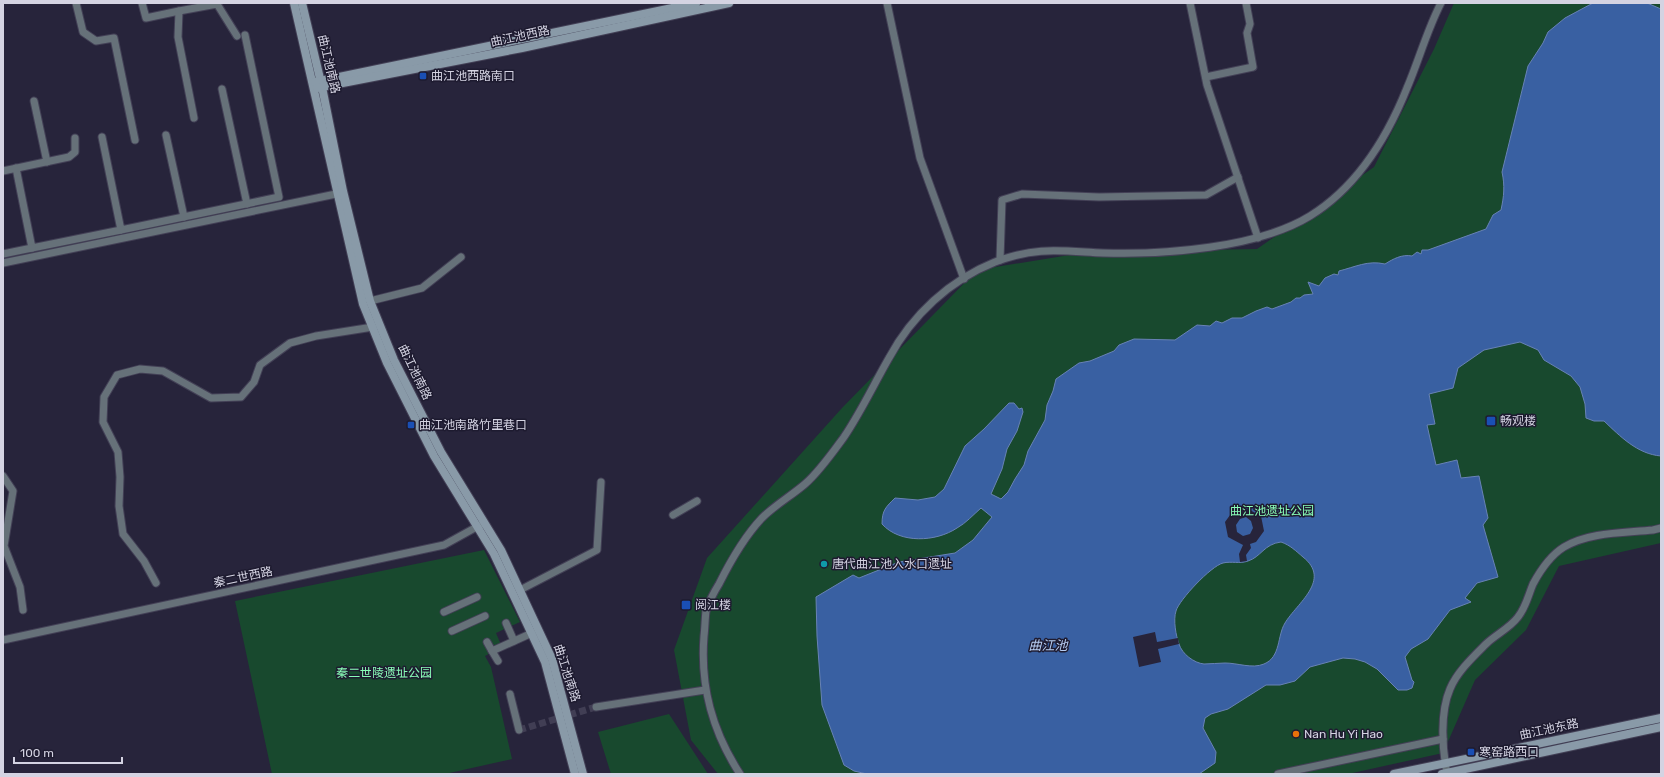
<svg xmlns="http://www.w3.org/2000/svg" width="1664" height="777" font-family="Rubik,'Noto Sans SC',sans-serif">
<rect width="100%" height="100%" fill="#27243b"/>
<!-- green -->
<g fill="#18492e">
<polygon points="1454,3 1661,3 1661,543 1559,566 1526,630 1475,680 1443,753 1348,774 718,774 691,740 674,650 707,558 842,408 977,270 1088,252 1257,249 1374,167 1434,49"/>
<polygon points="484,550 520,622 496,633 502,647 485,656 491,667 512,759 445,774 272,774 235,601"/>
<polygon points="669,714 708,774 611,774 598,732"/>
</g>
<!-- water -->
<path fill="#3960a2" stroke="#6882b5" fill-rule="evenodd" d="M1593 3H1647L1661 9V456C1637 454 1620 436 1604 421H1594L1586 418 1585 404 1580 387 1571 376 1544 360 1538 350 1520 342 1484 350 1458 368 1453 388 1429 394 1435 424 1427 425 1436 465 1457 460 1461 478 1479 476 1488 518 1483 525 1498 577 1477 583 1465 598 1471 602 1450 610 1428 639 1411 649 1405 657 1412 680 1414 682 1412 688 1407 690H1398L1377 669 1365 662 1355 659 1343 658 1310 667 1295 681 1280 685H1266L1228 709 1211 714 1205 718 1203 728 1216 752 1215 763 1199 774H867L854 771 844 765 822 705 817 636 816 597 853 575 859 578 899 562 955 553 973 540 992 517 981 508C973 515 966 523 957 528 936 542 900 544 882 524 882 510 886 507 895 498L918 500 935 497 944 489 965 446 984 429 1009 403H1014L1019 409 1022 408 1023 412 1017 431 1007 449 1002 469 991 494 1001 499 1008 492 1015 479 1024 465 1028 451 1045 420 1047 405 1053 391 1056 379 1079 363 1090 361 1114 351 1119 345 1134 339 1175 340 1197 325 1210 326 1216 321 1222 323 1232 318H1242L1256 311 1267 307 1272 309 1291 302 1296 298H1300L1304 295 1313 294 1308 282 1319 286 1325 278 1334 274 1338 275 1339 271C1355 267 1368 260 1385 264 1393 259 1402 254 1412 256L1417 252 1421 254 1422 250H1428L1486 229 1493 215 1501 210C1504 196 1505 186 1502 172L1528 66 1543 43 1548 32 1565 18ZM1281 542C1290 545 1296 551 1303 557 1332 580 1297 603 1285 623 1277 636 1281 657 1264 664 1252 669 1238 663 1225 663 1218 663 1211 664 1204 664 1194 663 1182 654 1179 644 1176 636 1173 620 1176 611 1179 600 1211 566 1223 563 1231 561 1240 564 1248 561 1261 557 1264 544 1281 542Z"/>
<!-- pier -->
<g fill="#27243b" fill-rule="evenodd">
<path d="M1248 509 1261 516 1264 531 1256 542 1250 544 1251 548 1246 555 1247 561 1240 562 1239 554 1243 545 1228 537 1225 522 1233 511ZM1246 517 1251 521 1253 528 1250 534 1243 536 1237 532 1236 525 1240 519Z"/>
<polygon points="1155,632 1157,642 1178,638 1179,644 1158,649 1161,662 1139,667 1133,637"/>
</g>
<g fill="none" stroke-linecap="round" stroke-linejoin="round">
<!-- street-tunnel -->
<polyline stroke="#413e54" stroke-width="7" stroke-dasharray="7 3.5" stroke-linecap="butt" points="519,730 596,707"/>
<!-- street casing -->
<g stroke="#434056" stroke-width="9">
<g id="street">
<polyline points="76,3 83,32 96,41 114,38 135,140"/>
<polyline points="142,3 146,18 179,11"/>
<polyline points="887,3 920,158 964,279"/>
<polyline points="1190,3 1207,85 1258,238"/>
<polyline points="1206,77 1253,67 1247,33 1250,24 1246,3"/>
<polyline points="222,89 247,204"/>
<polyline points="34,101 47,162"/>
<polyline points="194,118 178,37 179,11 217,4 237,36"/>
<polyline points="166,135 184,217"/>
<polyline points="102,137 121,230 279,197 245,35"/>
<polyline points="16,168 32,248 121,230"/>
<polyline points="3,171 69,157 75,152 75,138"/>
<polyline points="3,254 32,248"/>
<polyline points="1000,260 1002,200 1022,194 1099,197 1206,195 1238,177"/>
<polyline points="3,263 336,194"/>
<polyline points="370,301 422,288 461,257"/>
<polyline points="3,476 13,491 4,546 20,587 23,610"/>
<polyline points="673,515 697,501"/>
<polyline points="156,583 144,561 123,534 119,506 120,477 118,452 103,422 104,397 117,375 140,369 163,371 211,398 241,397 254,382 260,365 290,343 316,336 373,327"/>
<polyline points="520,590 597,550 601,482"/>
<polyline points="444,612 477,597"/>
<polyline points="506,623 514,641"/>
<polyline points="452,631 485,616"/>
<polyline points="3,640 444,545 482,524"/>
<polyline points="487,642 492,651"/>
<polyline points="498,661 492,651 532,633"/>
<polyline points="510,694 519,730"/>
<polyline points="596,707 705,690"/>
<path d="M1447 773C1442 749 1440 712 1450 689 1457 672 1473 657 1486 644 1495 635 1510 628 1518 617 1526 607 1528 596 1533 584 1540 571 1551 555 1564 547 1589 532 1624 533 1653 530L1661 528"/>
<path d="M740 774C712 731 700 687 704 636 705 628 705 619 706 611 709 602 714 592 719 584 731 560 744 537 762 518 775 505 791 496 805 484 819 472 833 452 844 437 861 412 874 384 889 358 912 315 950 280 995 262 1036 246 1062 251 1103 253 1163 255 1258 248 1310 216 1357 187 1387 138 1407 88 1419 60 1427 30 1441 3"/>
<polyline points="1278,774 1443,739"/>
</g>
</g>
<!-- secondary casing -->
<g stroke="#434056" stroke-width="10">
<g id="secondary">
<polyline points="294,3 363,304 387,363 434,456 494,554 545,662 575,774"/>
<polyline points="302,3 322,87 343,191 370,301 394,360 441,452 501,550 552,659 583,774"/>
<polyline points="315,82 696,3"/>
<polyline points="317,88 522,48 729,3"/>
<polyline points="1394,774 1661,718"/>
<polyline points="1442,774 1661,727"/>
</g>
</g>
<!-- street -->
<use href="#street" stroke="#667179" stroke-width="7"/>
<!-- secondary -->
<use href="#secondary" stroke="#899aa8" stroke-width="8"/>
</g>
<!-- markers -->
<g fill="#1a4fb4" stroke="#1e1b30" stroke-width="1.5">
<rect x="419" y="72" width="8" height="8" rx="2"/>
<rect x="1486" y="416" width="10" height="10" rx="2"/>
<rect x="407" y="421" width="8" height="8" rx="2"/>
<rect x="681" y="600" width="10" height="10" rx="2"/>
<rect x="1467" y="748" width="8" height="8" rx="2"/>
</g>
<circle fill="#0f9aa8" stroke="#1e1b30" stroke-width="1.5" cx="824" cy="564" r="4"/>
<circle fill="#e8710a" stroke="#1e1b30" stroke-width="1.5" cx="1296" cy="734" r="4"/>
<g text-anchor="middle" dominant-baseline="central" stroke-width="3" stroke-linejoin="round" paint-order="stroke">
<!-- street labels -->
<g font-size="12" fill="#d4d3e2" stroke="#1e1b30">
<text transform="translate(520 36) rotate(-12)">曲江池西路</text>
<text transform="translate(329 64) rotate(77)">曲江池南路</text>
<text transform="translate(415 372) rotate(64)">曲江池南路</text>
<text transform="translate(243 577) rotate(-12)">秦二世西路</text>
<text transform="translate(567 673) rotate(72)">曲江池南路</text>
<text transform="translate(1549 729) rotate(-12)">曲江池东路</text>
</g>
<!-- poi labels -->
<g font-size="12" fill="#d4d3e2" stroke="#1e1b30" text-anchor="start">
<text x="431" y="76">曲江池西路南口</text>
<text x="1500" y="421">畅观楼</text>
<text x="419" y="425">曲江池南路竹里巷口</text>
<text x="832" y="564">唐代曲江池入水口遗址</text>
<text x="695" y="605">阅江楼</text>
<text x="1304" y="734">Nan Hu Yi Hao</text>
<text x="1479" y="752">寒窑路西口</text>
</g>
<!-- park labels -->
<g font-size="12" fill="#89fdb7" stroke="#1e1b30">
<text x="1272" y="511">曲江池遗址公园</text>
<text x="384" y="673">秦二世陵遗址公园</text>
</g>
<!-- water labels -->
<g font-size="13" font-style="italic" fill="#b7cdf3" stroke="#1e1b30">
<text x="1048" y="645">曲江池</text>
</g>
</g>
<!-- border -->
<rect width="1664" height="777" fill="none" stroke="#d4d3e2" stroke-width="8"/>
<!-- scale -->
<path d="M14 757v6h108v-6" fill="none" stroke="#d4d3e2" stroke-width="2"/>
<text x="20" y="757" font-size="12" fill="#d4d3e2" stroke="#1e1b30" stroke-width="3" paint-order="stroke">100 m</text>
</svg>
